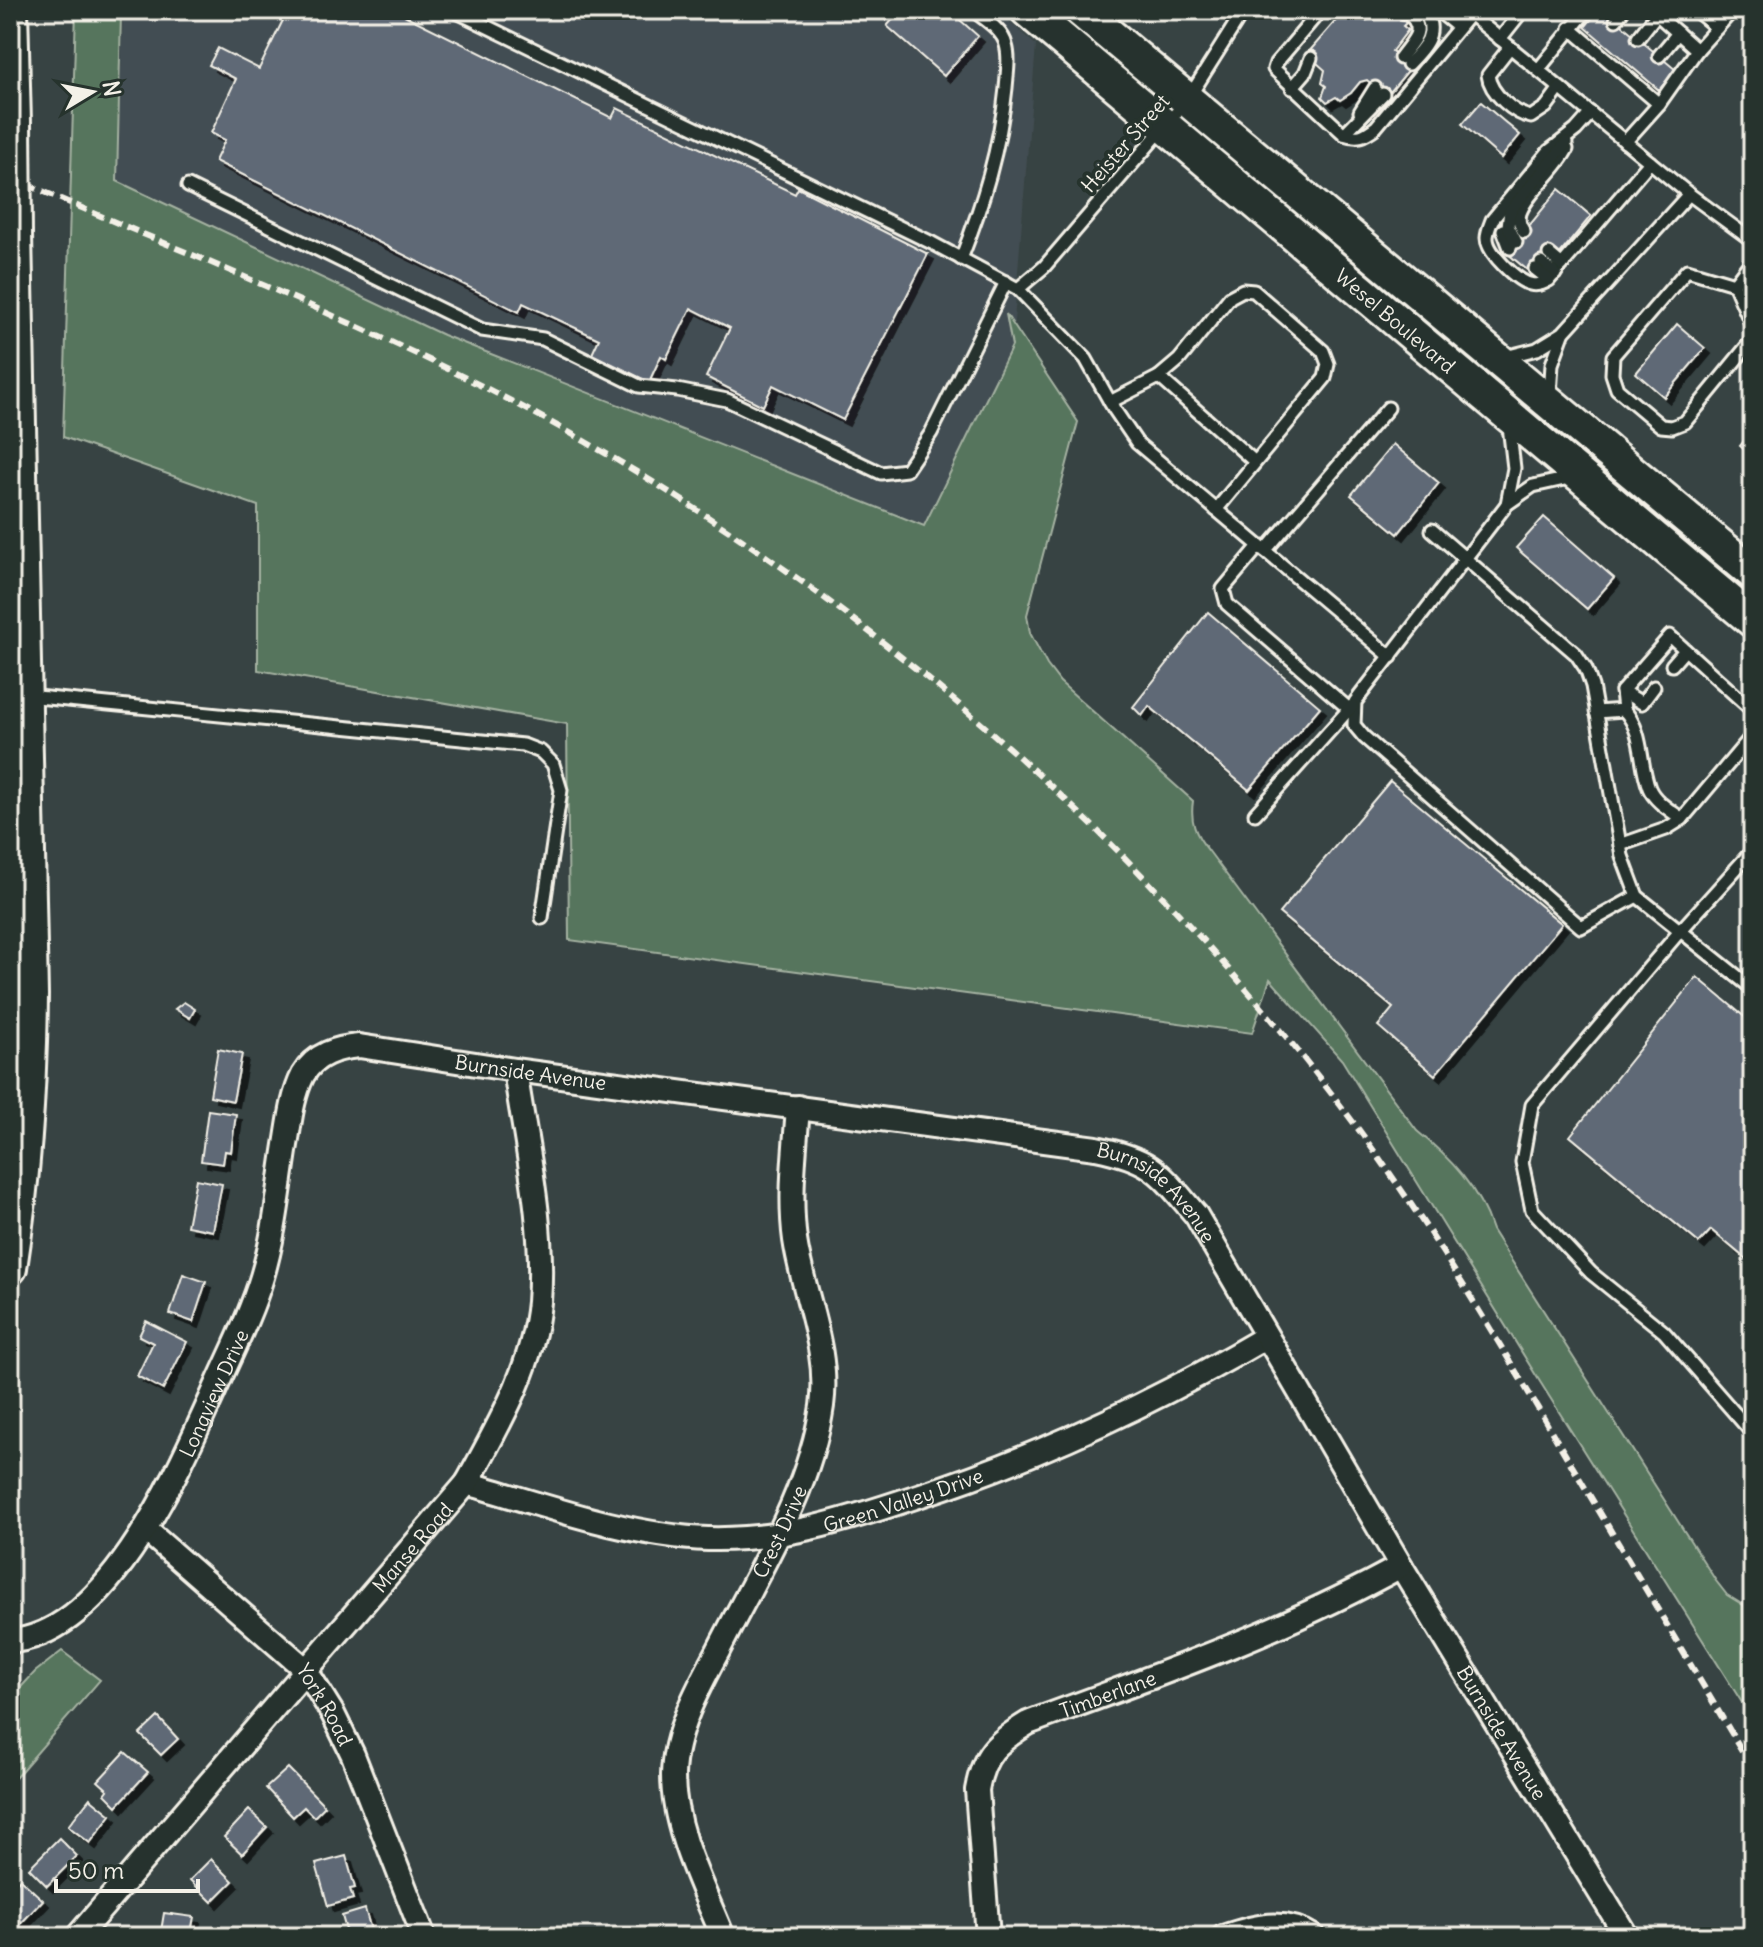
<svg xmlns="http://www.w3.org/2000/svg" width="1763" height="1947" font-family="Delius,sans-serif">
<defs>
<filter id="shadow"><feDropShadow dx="6" dy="6" stdDeviation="0" flood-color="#0009"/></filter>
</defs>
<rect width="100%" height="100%" fill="#374343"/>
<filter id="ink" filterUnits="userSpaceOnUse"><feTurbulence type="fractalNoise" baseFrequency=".0125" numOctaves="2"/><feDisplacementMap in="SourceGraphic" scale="16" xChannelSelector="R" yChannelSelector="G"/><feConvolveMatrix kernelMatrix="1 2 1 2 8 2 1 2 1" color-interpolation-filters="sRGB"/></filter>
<g filter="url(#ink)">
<!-- built -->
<polygon fill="#434e52" points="123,10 996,10 1036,45 1012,346 925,526 443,335 117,181"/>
<!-- green -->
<g fill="#56745d" stroke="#a5b2a2" stroke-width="2">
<path d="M76 10H111L121 14 117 181 443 335 924 526 1012 346 1006 314 1078 422 1027 615 1030 633 1047 665 1060 682 1193 801C1190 822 1195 834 1208 850L1417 1131C1450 1158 1479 1188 1492 1230L1716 1581 1727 1595 1753 1611V1720L1537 1377 1342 1060 1270 979 1252 1033 569 940 567 724 258 670V506L63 437Z"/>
<polygon points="62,1651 100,1680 10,1784 10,1699 35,1672"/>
</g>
<!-- building -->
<g fill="#5f6976" stroke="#f4f1e8" stroke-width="2" filter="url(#shadow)">
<polygon points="288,10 394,10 612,118 617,108 795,194 798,188 928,254 843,420 773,385 763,406 706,377 730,328 691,308 666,359 661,356 649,382 592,354 599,339 523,303 519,312 215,161 225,140 211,133 236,79 209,65 218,48 259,69"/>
<polygon points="901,10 949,10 978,36 944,76 887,26"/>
<polygon points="1345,10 1361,10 1371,17 1377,10 1381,10 1389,17 1393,12 1406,23 1403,26 1408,30 1392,51 1411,67 1386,97 1367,80 1360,82 1351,93 1340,100 1336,97 1327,102 1322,97 1326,86 1322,83 1325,70 1307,54"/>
<polygon points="1599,10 1604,10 1676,70 1659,90 1585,27"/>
<polygon points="1481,102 1520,135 1501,158 1462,124"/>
<polygon points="1559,189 1591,216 1559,255 1553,249 1532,274 1507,253"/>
<polygon points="1677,324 1705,348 1664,397 1636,373"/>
<polygon points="1753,430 1753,465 1745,458 1748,453 1740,446"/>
<polygon points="1393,444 1439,483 1398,534 1351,495"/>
<polygon points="1544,517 1614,578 1587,609 1516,548"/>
<polygon points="1208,612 1320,707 1249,790 1149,706 1142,716 1133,707"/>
<polygon points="1390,781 1562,924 1435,1075 1378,1026 1393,1008 1279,913"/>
<polygon points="1697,977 1753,1024 1753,1265 1711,1230 1699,1243 1570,1136"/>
<polygon points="184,1002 195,1009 190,1018 175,1009"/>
<polygon points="218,1049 242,1054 233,1101 210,1096"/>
<polygon points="208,1110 236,1114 231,1152 225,1151 223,1164 201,1161"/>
<polygon points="196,1179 222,1184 213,1231 187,1226"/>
<polygon points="183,1274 206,1282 193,1322 170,1314"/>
<polygon points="146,1321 187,1342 163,1390 137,1376 153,1343 139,1336"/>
<polygon points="158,1717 178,1739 161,1755 140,1734"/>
<polygon points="125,1752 148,1772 117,1806 105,1794 108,1790 98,1781"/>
<polygon points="288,1768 325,1806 314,1817 304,1807 293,1817 266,1788"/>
<polygon points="90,1798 111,1815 90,1843 68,1826"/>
<polygon points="249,1810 267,1827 242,1854 224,1837"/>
<polygon points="59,1838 77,1856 47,1886 29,1868"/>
<polygon points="346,1856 355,1888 350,1889 353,1899 328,1906 316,1864"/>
<polygon points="211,1859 233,1881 212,1902 190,1880"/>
<polygon points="20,1879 43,1900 13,1932 10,1930 10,1890"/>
<polygon points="365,1909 373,1937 348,1937 342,1916"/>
<polygon points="164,1913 194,1917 190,1937 160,1937"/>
</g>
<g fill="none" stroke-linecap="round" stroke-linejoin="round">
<!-- lane casing -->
<g stroke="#f4f1e8" stroke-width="17">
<g id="lane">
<polyline points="453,10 932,243 1018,289 1086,359 1114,409 1137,443 1391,657"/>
<path d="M1321 10 1276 63 1274 69 1344 134C1358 139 1364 136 1376 127L1470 14"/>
<polyline points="1437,10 1458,27"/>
<polyline points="1465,10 1689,194 1753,241"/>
<polyline points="1695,10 1717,28"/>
<polyline points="1365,13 1367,10"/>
<polyline points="1616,20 1623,10"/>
<polyline points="1570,28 1659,104"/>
<polyline points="1638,38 1660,10"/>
<polyline points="1500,39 1523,10"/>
<path d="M1510 47 1488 75C1490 93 1514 114 1531 117L1546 107 1560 88"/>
<polyline points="1697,50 1733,10"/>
<polyline points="1659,56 1678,33"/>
<path d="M1400 58C1414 38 1428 30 1405 10"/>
<path d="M1408 64C1424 48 1440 32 1423 10"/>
<polyline points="1538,70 1587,10"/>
<polyline points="1292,88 1305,73 1311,58"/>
<polyline points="1360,112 1375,88"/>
<path d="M1591 113 1576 130 1549 151 1492 220C1490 225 1487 232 1487 238 1487 253 1517 281 1530 284 1537 286 1543 284 1549 280L1650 162"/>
<polyline points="1344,134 1383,94"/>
<polyline points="1625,142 1659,104 1697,50 1652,10"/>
<polyline points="188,186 482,330 543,339 639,386 677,390 727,400 881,473 906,470 931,433 1006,282"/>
<polyline points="1503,230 1510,248"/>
<path d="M1524 232C1520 225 1518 221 1520 213 1527 193 1556 171 1567 149"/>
<polyline points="1516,242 1508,226 1510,211 1566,143"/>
<polyline points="1549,254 1562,265"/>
<path d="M961 259C983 203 1000 148 1006 88 1007 74 1010 58 1006 45 1003 30 984 19 973 10"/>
<polyline points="1753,259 1734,284 1753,328"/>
<polyline points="1541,263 1555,274"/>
<polyline points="1535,269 1549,280"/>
<polyline points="1734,284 1687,270 1613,356 1612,374 1617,389 1661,426 1672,427 1685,422 1753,339"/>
<polyline points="1018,289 1044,267 1188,99 1244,10"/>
<polyline points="1505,357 1537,349 1563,333 1689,194"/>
<polyline points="1159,377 1255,462"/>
<polyline points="1550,395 1552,364 1563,334"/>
<polyline points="1110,402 1159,377 1179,360 1230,297 1243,290 1254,291 1323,351 1328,364 1325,378 1216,510"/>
<polyline points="1574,477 1533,486 1507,504 1355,702 1354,725 1364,737 1581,927 1637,896"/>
<polyline points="1507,504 1514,468 1509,426"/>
<polyline points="1432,530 1576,654 1586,669 1592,686 1622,856 1637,896 1753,989"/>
<polyline points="1259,546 1223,589 1227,604 1349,709"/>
<polyline points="1265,551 1388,408"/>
<polyline points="1672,665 1685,650"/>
<polyline points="1622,691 1642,703 1654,687"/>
<polyline points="27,696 523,745 541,752 553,764 561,790 542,918"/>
<path d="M1624 710C1644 732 1639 762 1649 788 1655 802 1670 810 1682 819"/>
<polyline points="1596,712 1624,710 1622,691 1670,636 1753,711"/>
<polyline points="1255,814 1352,706"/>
<polyline points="1620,845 1666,829 1682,819 1751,737 1753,729"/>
<polyline points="1753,850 1681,930 1532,1105 1522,1162 1532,1210 1591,1273 1664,1332 1753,1434"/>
</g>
</g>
<!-- street casing -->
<g stroke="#f4f1e8" stroke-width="28">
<g id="street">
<path id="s1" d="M467 1483C543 1505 628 1536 708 1539 780 1541 847 1520 915 1497 1039 1457 1154 1403 1266 1337"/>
<path id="s2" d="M146 1530 305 1669 333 1714 353 1755 424 1937"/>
<path id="s3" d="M10 1641C108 1635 178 1471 213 1394 230 1355 250 1317 262 1277 275 1234 279 1189 286 1145 290 1122 292 1097 303 1075 315 1054 337 1048 359 1046L515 1070 1096 1148C1154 1160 1159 1172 1196 1215L1401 1566 1627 1937"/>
<path id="s4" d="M77 1937 467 1483C498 1426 533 1368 539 1302 545 1225 526 1145 515 1070"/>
<path id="s5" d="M723 1937C703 1887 673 1831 673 1775 674 1732 698 1688 718 1651 756 1575 810 1491 822 1406 830 1349 803 1295 795 1240 789 1196 795 1151 798 1107"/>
<path id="s6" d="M988 1937 977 1790C983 1754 997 1742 1028 1723 1155 1676 1282 1632 1401 1566"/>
<path d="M1223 1937C1255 1926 1284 1918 1314 1937"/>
</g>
</g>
<!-- secondary casing -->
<g stroke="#f4f1e8" stroke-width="38">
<g id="secondary">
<polyline points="11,10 14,123"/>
<path id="s7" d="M1027 10 1753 621"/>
<polyline points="1080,10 1753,573"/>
<path d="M10 1268C24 1177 30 1087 31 995L15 234"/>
</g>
</g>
<!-- lane -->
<use href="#lane" stroke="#26332d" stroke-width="11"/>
<!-- street -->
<use href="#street" stroke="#26332d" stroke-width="22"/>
<!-- secondary -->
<use href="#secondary" stroke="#26332d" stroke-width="32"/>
<!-- rail -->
<path stroke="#f4f1e8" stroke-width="6" stroke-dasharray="12 6" stroke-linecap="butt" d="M10 177C202 261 405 338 586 442 879 611 1136 838 1341 1106 1420 1210 1487 1322 1553 1434 1620 1546 1686 1657 1753 1769"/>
<!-- secondary-bridge casing -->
<g stroke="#f4f1e8" stroke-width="38" stroke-linecap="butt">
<polyline id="secondary-bridge" points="14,123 15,234"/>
</g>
<!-- secondary-bridge -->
<use href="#secondary-bridge" stroke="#26332d" stroke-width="32"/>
</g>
</g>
<g text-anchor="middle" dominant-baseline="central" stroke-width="8" stroke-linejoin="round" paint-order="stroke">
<!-- street labels -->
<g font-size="20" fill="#f4f1e8" stroke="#26332d">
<text transform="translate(1125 143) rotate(-49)">Heister Street</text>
<text stroke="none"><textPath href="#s7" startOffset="482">Wesel Boulevard</textPath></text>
<text stroke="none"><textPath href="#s3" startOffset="906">Burnside Avenue</textPath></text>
<text stroke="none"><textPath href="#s3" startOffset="1554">Burnside Avenue</textPath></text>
<text stroke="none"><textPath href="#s3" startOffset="334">Longview Drive</textPath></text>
<text stroke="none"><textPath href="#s1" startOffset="448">Green Valley Drive</textPath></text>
<text stroke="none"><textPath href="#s5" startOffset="438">Crest Drive</textPath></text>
<text stroke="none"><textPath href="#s4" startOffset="514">Manse Road</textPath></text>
<text stroke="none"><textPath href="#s6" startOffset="320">Timberlane</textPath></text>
<text stroke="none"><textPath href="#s2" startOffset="252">York Road</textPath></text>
<text stroke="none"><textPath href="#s3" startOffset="2202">Burnside Avenue</textPath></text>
</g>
</g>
<!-- margin -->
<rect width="1763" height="1947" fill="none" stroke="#26332d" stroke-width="40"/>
<rect x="20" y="20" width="1723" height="1907" fill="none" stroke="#f4f1e8" stroke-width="3" filter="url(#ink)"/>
<!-- north arrow -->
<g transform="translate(92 92) rotate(80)" stroke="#26332d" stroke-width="6" paint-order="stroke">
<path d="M0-6L14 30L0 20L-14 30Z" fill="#f4f1e8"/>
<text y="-12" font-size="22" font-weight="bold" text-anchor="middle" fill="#f4f1e8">N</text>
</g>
<!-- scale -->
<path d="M56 1879v12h142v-12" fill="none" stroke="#f4f1e8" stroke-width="4"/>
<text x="68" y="1879" font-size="24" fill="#f4f1e8" stroke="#26332d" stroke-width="6" paint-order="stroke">50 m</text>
</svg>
